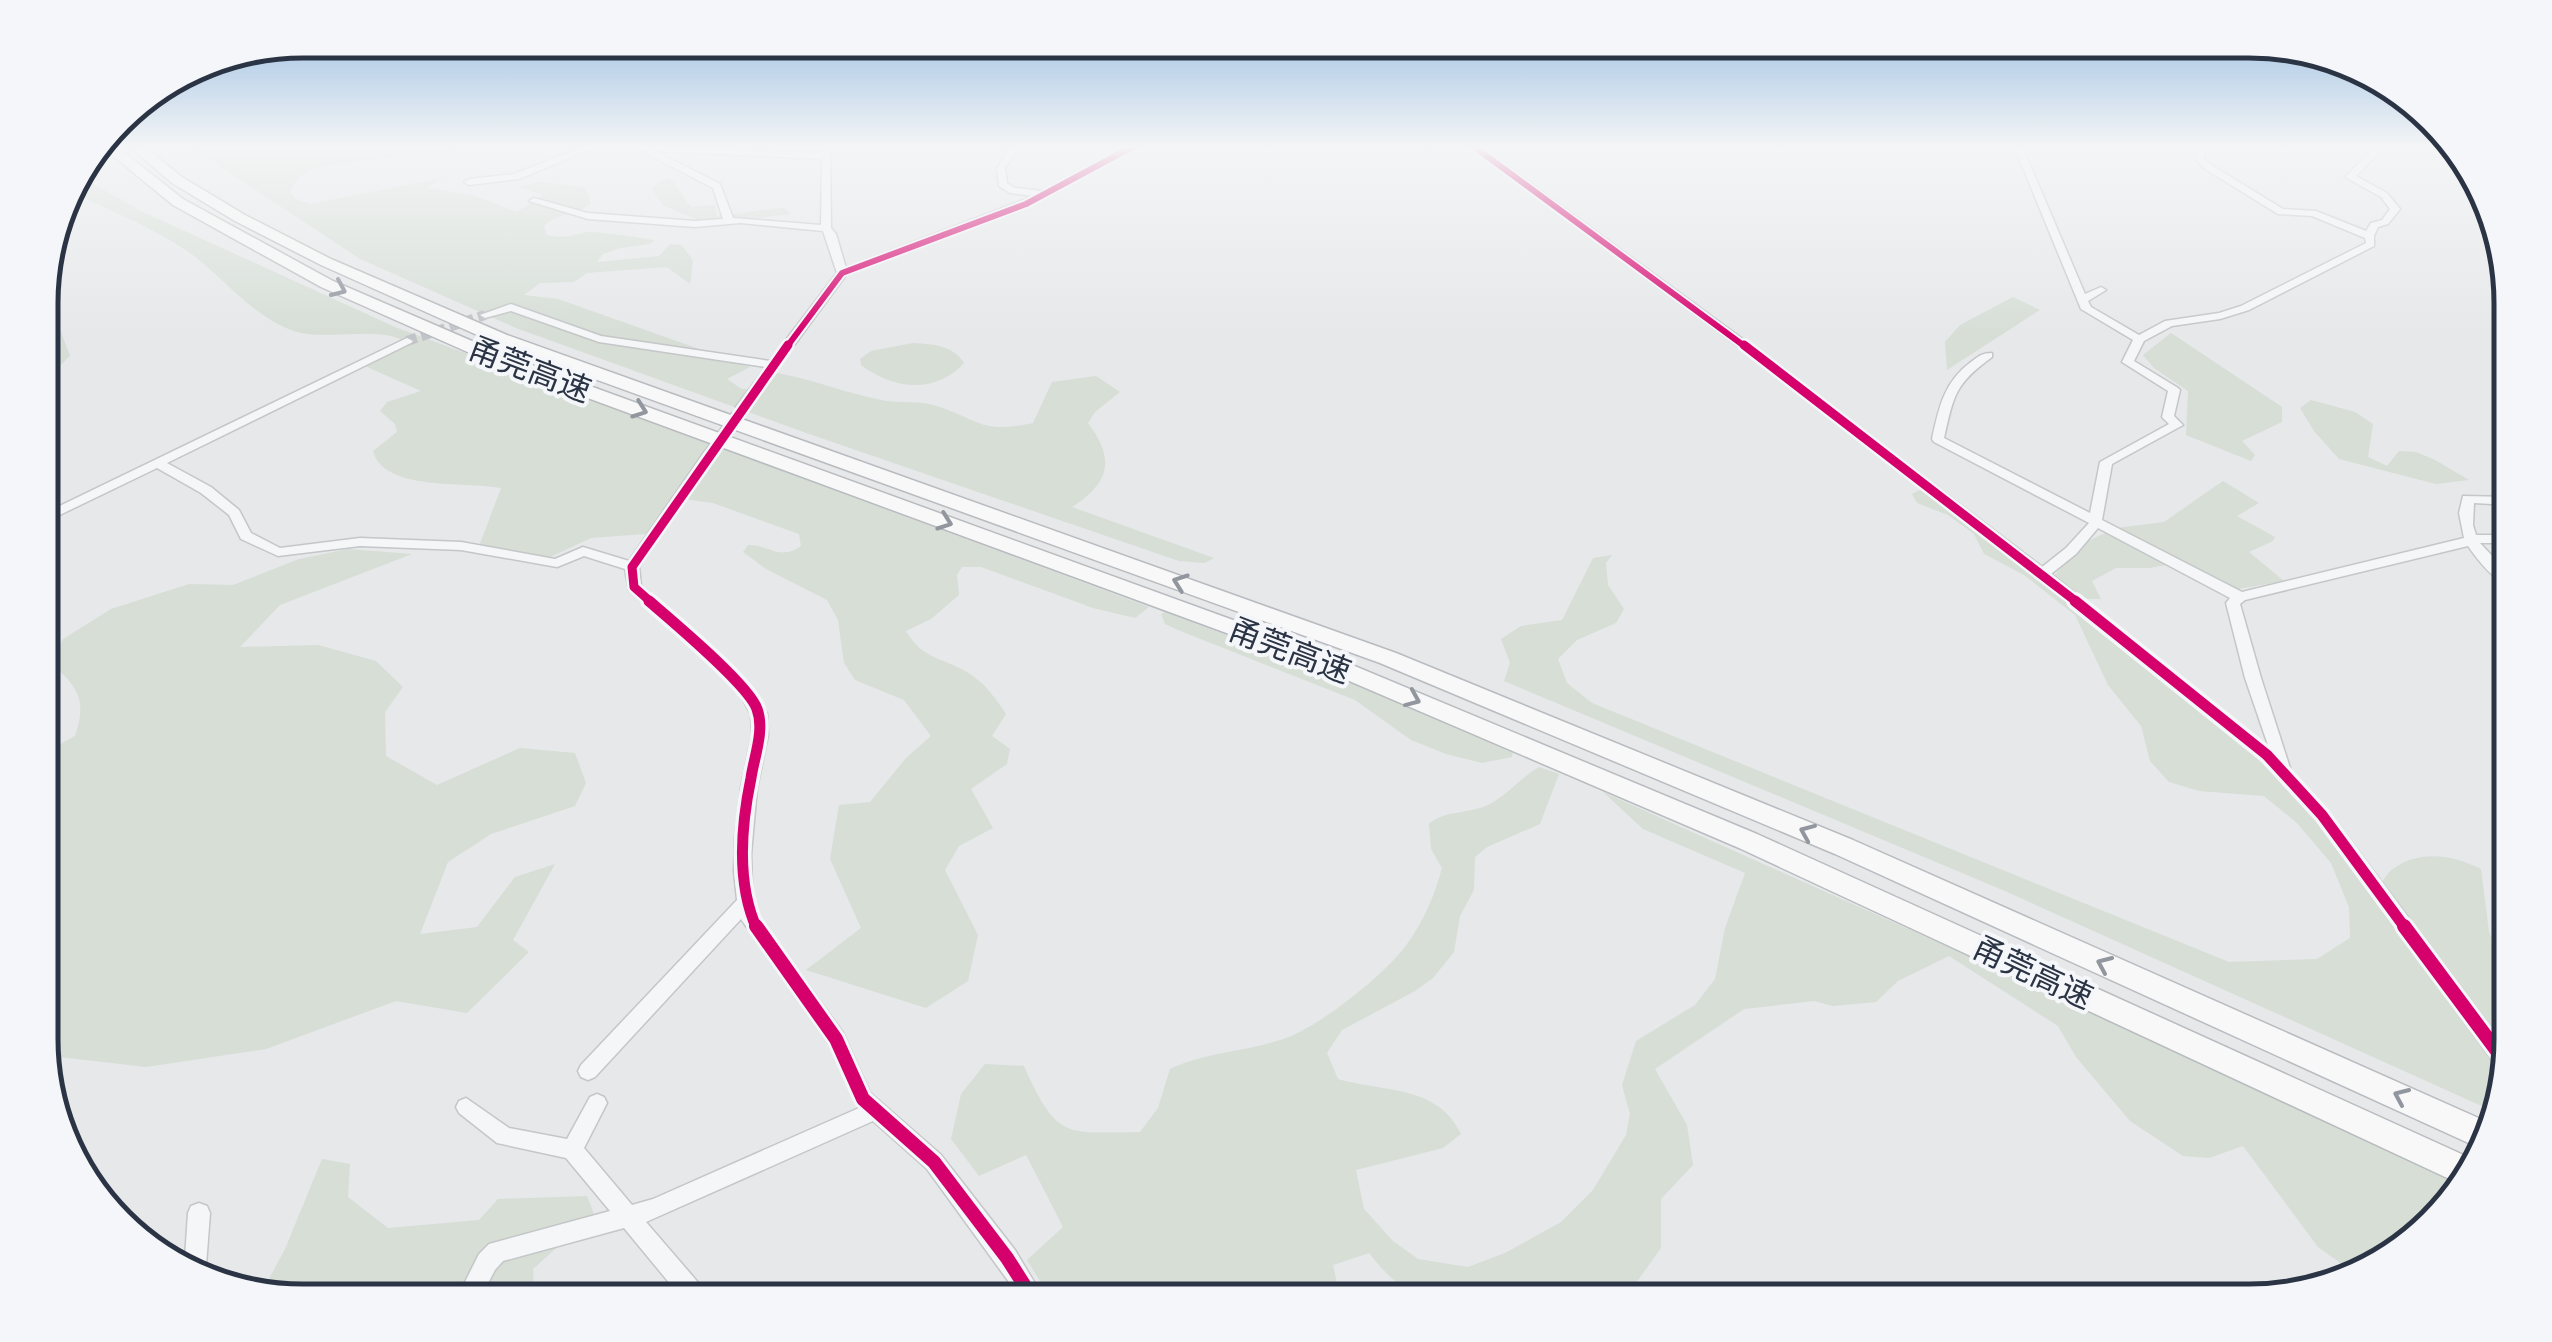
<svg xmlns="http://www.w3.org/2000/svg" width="2552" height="1342" font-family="Inter,'Noto Sans SC',sans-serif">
<rect width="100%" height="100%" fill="#e6e8ea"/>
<!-- green -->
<g fill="#d6ded6">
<path d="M189 146H470L430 156 407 155 319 167 300 176 290 191 295 199 311 204 442 178 427 188 472 195 517 212 543 195 519 187 538 182 585 187 591 203C577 216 559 212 544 226L547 235C564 239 572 235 588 232 595 231 645 238 655 240L650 244 621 248 603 254 597 262 659 256 670 244 682 245 693 261 690 284 667 267 587 273 574 282 540 283 524 295 558 299 750 367 727 379 742 389 763 390 777 373C813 379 847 394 882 400 900 404 919 400 937 406 981 421 982 434 1033 423L1052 382 1096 376 1120 392 1095 412 1088 423C1116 460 1109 483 1072 507L1214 558 1205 563 1179 561 812 435 516 328 360 259Z"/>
<path d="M670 178 691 207 715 205 717 216C740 214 762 208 785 208L790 214 693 226 696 219 664 206 652 189 657 183Z"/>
<path d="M72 181H88L141 211 395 327 1149 607 1135 618 1093 608 981 567H962L957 575 959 595 931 619 906 631C924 662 946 657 973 676 987 686 996 699 1006 714L992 736 1010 749 1007 764 971 789 993 828 959 846 945 870 978 935 968 981 926 1008 806 970 861 928 830 859 839 805 870 802 906 758 931 736 904 700 855 680 844 663 838 620 827 600 766 569 743 552 748 545C769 545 780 561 801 546L799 534 713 503 684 499 667 505 653 529 645 534 591 538 544 560 478 549 501 488C465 481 384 492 373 451L397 432 395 424 380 411 387 402 421 391 365 366 407 343C382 324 326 342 294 331 254 318 223 277 190 253 159 231 101 205 66 191Z"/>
<polygon points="2013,297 2040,310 1947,370 1945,342 1960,325"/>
<polygon points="41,319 58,324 70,356 41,384"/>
<polygon points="2171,333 2282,407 2282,422 2242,441 2255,455 2251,461 2186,435 2188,391 2154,368 2143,355"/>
<path d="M913 343C932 344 953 345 964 363 935 395 893 389 861 365L860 359 871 351Z"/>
<polygon points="2311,400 2355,412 2373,424 2368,457 2387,466 2399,451 2416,452 2435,460 2469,480 2436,484 2339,459 2314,431 2300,408"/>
<polygon points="2223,481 2259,503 2237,516 2275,537 2273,541 2249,552 2284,581 2233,590 2179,563 2149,568 2116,568 2092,581 2101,599 2086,599 2054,576 2084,543 2116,528 2164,522"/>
<path d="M1922 489C2048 586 2183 679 2293 794 2323 825 2347 862 2374 896 2380 888 2384 875 2393 869 2419 849 2454 855 2481 869L2489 932 2512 981V1040L2495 1112 2005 891 1504 681 1510 663 1501 639 1521 626 1562 620 1593 558 1612 555 1606 563 1608 585 1624 609 1616 623 1577 640 1558 659 1567 683 1592 703 2229 962 2317 959 2350 938 2349 907 2331 863 2297 823 2264 796 2199 791 2169 782 2150 761 2141 726 2108 685 2075 615 2024 575 1984 554 1974 534 1948 515 1917 503 1912 494Z"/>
<path d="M348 549 412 554 280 605 240 647 318 645 376 661 403 687 385 712 386 756 437 785 520 748 575 753 586 783 575 806 491 834 448 862 420 934 477 927 515 877 555 864 513 940 529 952 467 1013 396 1001 266 1049 146 1067 42 1055V754L75 736C87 702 79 686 51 664L63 639 111 609 189 584 233 585 299 559Z"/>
<polygon points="1165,612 1343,679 1513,751 1512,757 1482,763 1446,754 1411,740 1355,700 1178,630 1165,624 1161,614"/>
<path d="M1539 767 1559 774 1540 824 1487 847 1475 857 1474 890 1460 916 1454 952 1433 978 1415 991 1342 1030 1327 1053 1338 1079C1383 1092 1438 1085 1461 1134L1443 1148 1356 1170 1364 1209 1393 1241 1418 1259 1468 1267 1505 1253 1561 1222 1593 1190 1626 1135 1630 1114 1622 1085 1636 1041 1695 1005 1715 979 1725 928 1745 873 1643 829 1603 792 2176 1049 2459 1185 2395 1258 2353 1272 2318 1247 2243 1146 2209 1158 2183 1156 2130 1121 2076 1057 2058 1026 1949 956 1898 981 1876 1002 1833 1006 1814 1001 1744 1009 1655 1069 1687 1125 1693 1165 1661 1199V1248L1636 1283 1632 1302H1548L1542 1290C1464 1278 1438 1341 1369 1253L1333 1265 1341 1302H1053L1027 1260 1063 1227 1026 1155 979 1176 951 1139 961 1094 985 1064 1024 1066C1057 1140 1065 1133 1140 1132L1158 1108 1170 1069C1206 1052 1243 1052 1280 1040 1316 1030 1386 974 1407 944 1424 921 1435 894 1442 868L1431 849 1429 824C1445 809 1475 815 1495 801 1511 791 1522 777 1539 767Z"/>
<polygon points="322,1159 350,1164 348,1197 388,1228 479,1220 498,1199 587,1196 594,1214 533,1269 535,1302 303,1302 262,1292 285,1249"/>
</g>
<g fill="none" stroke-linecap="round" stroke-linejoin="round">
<!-- minor-tunnel-far1 -->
<polyline stroke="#c1c4c9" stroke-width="10" stroke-dasharray="10 5" stroke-linecap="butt" points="407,341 485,315"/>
<!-- minor-tunnel -->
<polyline stroke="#c1c4c9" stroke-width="12" stroke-dasharray="12 6" stroke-linecap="butt" points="709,454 742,407"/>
<!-- minor casing -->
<g stroke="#c4c6c8" stroke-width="3">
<g id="minor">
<polygon points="586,146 598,146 519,179 469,185 464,182 469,179 514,174"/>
<path d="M637 146 822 153V146H830L831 228 836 234 846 268 1034 196 1010 193 999 186 997 168 1009 149 985 146H1020L1005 168 1007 183 1015 188 1043 191 1127 146H1138L1029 206 846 275 746 410 742 411 736 407 766 367 599 342 511 311 485 318 480 315 511 304 601 336 770 361 837 273 823 231 740 223 695 227 588 219 529 201 534 198 588 213 695 221 723 219 713 188 647 154 646 151 637 150ZM655 151 822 159 821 225 733 218 720 184Z"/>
<polygon points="1417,146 1434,146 1430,149"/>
<path d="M1469 146H1479L1741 338 2042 567 2066 548 2089 523 1934 442 1932 439C1939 407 1944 382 1971 362 1979 356 1982 353 1992 353V357C1955 384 1954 394 1944 438L2090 513 2100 462 2169 424 2162 417 2168 391 2122 362 2133 340 2081 309 2014 146H2022L2085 294 2101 287 2106 290 2088 301 2091 307 2139 335 2165 321 2219 313 2241 306 2366 243 2365 238 2312 216 2278 214 2202 167 2195 157 2198 152 2195 146H2204L2206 152 2203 157 2208 163 2283 209 2316 211 2366 231 2371 223 2382 220 2390 209 2381 197 2345 177 2372 150 2370 146H2379L2380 152 2356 176 2387 193 2400 209 2388 224 2378 227 2374 236V246L2249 310 2220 319 2172 326 2144 341 2134 361 2178 388 2180 390 2174 416 2183 425 2112 464 2102 520 2242 592 2464 538 2459 513 2463 496 2510 497V505L2474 503 2473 525 2476 535H2511V543H2480L2511 576V588C2493 579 2479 562 2468 546L2245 600 2240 604 2261 678 2291 771 2328 811 2509 1052 2505 1071 2499 1069 2316 819 2261 759 2011 556 1733 342ZM2098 528 2230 598 2226 603 2245 678 2269 748 2051 574 2076 554Z"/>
<polygon points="407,338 413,341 411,343 167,463 211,487 239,510 251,533 280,548 360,538 461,542 555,559 583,547 629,561 705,451 713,451 715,454 639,567 641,586 736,671 760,701 767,714 768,735 757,788 751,854 752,887 758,916 843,1033 870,1093 941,1155 1015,1250 1046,1302 1000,1302 1003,1294 1014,1289 927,1169 873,1121 646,1222 708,1294 711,1302 685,1302 624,1228 503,1261 495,1270 478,1302 455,1302 479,1254 489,1244 610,1211 566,1158 497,1143 459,1113 456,1107 459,1101 466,1098 509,1128 567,1139 590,1097 597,1094 604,1097 607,1103 584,1148 632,1205 653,1199 859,1108 829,1044 741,919 595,1077 588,1080 581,1077 578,1071 581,1065 737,900 734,871 735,837 741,788 752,735 751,714 739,693 710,662 629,590 625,569 584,556 557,567 461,550 360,546 278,556 241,539 229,515 201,493 157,468 41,524 41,515"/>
<polygon points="199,1203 207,1206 210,1213 205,1279 184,1273 188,1213 191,1206"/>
</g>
</g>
<!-- highway casing -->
<g stroke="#b8bbbf" stroke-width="3">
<g id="highway">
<polygon points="101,146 116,146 183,199 333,281 502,354 1321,652 1757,834 2479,1162 2458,1183 1739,848 1305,662 490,362 321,287 173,205"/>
<polygon points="129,146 143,146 182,177 245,215 331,259 507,335 1396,653 1853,840 2492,1124 2486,1151 1835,854 1380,663 495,343 321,265 235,221 172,183"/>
</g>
</g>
<!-- minor -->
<use href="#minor" fill="#f5f6f7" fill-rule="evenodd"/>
<!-- highway -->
<use href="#highway" fill="#f8f8f8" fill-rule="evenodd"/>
<!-- cycleway-far3 casing -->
<g stroke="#f4f6f9" stroke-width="10">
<g id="cycleway-far3">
<polyline points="1473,146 1747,348"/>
<polyline points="786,348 842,273 1026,204 1134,146"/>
</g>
</g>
<!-- cycleway-far2 casing -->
<g stroke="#f4f6f9" stroke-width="14">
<g id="cycleway-far2">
<polyline points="1744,345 2078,603"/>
<polyline points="652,603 634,587 632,567 788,345"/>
</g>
</g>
<!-- cycleway-far1 casing -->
<g stroke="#f4f6f9" stroke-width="18">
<g id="cycleway-far1">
<path d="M649 601C672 621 749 685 757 709 765 730 754 757 751 778 741 826 736 883 757 929"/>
<polyline points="2075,601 2267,755 2322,815 2406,929"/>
</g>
</g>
<!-- cycleway casing -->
<g stroke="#f4f6f9" stroke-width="20">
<g id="cycleway">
<polyline points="756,926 836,1039 863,1099 934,1162 1007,1258 1035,1302"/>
<polyline points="2404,926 2506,1063"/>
</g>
</g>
<!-- cycleway-far3 -->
<use href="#cycleway-far3" stroke="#d6006c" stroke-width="6"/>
<!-- cycleway-far2 -->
<use href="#cycleway-far2" stroke="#d6006c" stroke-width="9"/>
<!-- cycleway-far1 -->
<use href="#cycleway-far1" stroke="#d6006c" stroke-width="11"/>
<!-- cycleway -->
<use href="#cycleway" stroke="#d6006c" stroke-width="14"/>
</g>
<!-- one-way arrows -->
<defs><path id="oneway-chevron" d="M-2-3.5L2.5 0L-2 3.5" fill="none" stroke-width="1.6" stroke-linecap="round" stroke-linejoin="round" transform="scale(2.5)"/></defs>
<g stroke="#92969e">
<use href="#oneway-chevron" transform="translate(339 289) rotate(24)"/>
<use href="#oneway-chevron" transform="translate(640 410) rotate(20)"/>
<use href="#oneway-chevron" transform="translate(945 522) rotate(20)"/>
<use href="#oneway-chevron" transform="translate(1180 582) rotate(-160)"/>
<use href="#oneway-chevron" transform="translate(1413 699) rotate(23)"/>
<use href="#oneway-chevron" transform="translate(1807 832) rotate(-157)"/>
<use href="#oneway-chevron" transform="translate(2104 964) rotate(-156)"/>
<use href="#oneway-chevron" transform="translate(2401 1096) rotate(-156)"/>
</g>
<!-- sky -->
<linearGradient id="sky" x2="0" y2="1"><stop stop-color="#93bae0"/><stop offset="0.44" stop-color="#f4f5f6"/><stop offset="1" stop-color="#f4f5f6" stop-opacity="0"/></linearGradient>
<rect width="2552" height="334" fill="url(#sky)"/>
<g text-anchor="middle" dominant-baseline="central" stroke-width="8" stroke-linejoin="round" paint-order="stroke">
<!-- street labels -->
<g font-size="32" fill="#2b3445" stroke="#f4f6f9">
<text transform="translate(530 369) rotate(21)">甬莞高速</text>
<text transform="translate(1290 650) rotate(21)">甬莞高速</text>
<text transform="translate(2033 972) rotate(25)">甬莞高速</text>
</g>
</g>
<!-- crop -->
<path d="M0 0H2552V1342H0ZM303 58H2249A245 245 0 0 1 2494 303V1039A245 245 0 0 1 2249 1284H303A245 245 0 0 1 58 1039V303A245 245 0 0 1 303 58Z" fill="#f4f6f9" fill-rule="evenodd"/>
<path fill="none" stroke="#2b3445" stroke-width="5" d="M303 58H2249A245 245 0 0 1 2494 303V1039A245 245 0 0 1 2249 1284H303A245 245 0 0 1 58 1039V303A245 245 0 0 1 303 58Z"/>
</svg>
